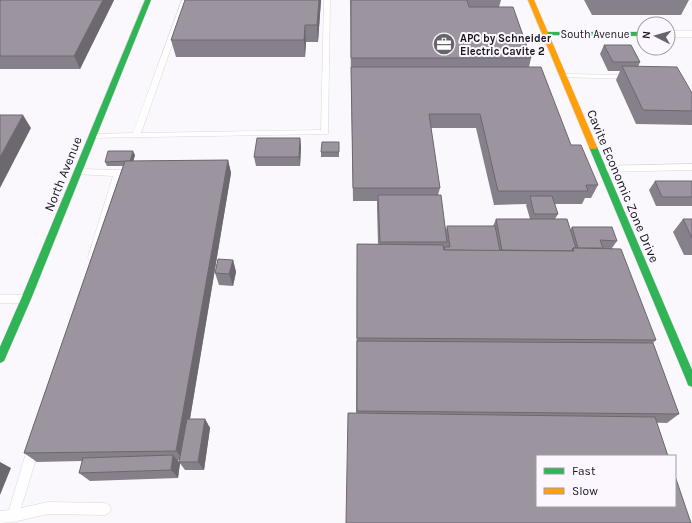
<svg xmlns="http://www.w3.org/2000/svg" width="692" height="523" font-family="Karla,sans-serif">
<rect width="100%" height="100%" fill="#fbf8fd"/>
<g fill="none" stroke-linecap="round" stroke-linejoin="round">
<!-- lane casing -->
<g stroke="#d8d6da" stroke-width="1">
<g id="lane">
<polygon points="182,0 188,0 141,133 321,130 324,0 330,0 328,134 90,138 90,134 93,134 133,133"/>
<polygon points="563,74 630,75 633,77 630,79 561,77 561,75"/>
<polygon points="692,164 692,170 602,172 598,169 602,166"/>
<polygon points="78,169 123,170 127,173 126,175 121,176 96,257 95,260 89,260 88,257 113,176 75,174 74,172 75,170"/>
<polygon points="0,295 25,295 28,296 30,299 28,302 25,303 0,303"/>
<polygon points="34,440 38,442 40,446 21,508 48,502 105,503 109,505 111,509 109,513 105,515 48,514 13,522 0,523 0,511 9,510 28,446 30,442"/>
</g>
</g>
<!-- street casing -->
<g stroke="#d8d6da" stroke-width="1">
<rect id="street" x="668" y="31" width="24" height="6"/>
</g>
<!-- fast casing -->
<g stroke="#d8d6da" stroke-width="1">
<g id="fast">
<polygon points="145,0 151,0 31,299 4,361 0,363 0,347 21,299"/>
<polygon points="545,32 644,32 644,36 543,35 542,34"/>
<polygon points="593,144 597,147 692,370 692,387 688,385 687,382 589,147"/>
</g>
</g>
<!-- slow casing -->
<g stroke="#d8d6da" stroke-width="1">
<polygon id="slow" points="528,0 534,0 597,147 596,149 590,149 589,147"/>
</g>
<!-- lane -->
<use href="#lane" fill="#fefeff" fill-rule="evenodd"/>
<!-- street -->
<use href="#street" fill="#fefeff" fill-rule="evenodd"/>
<!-- fast -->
<use href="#fast" fill="#30b455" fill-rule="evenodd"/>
<!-- slow -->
<use href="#slow" fill="#ff9f0a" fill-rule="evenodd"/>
</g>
<!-- wall -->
<g fill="#86808a" fill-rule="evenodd">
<polygon points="0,0 114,0 80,69 0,69"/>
<polygon points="185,0 321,0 318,42 306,42 305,57 176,57 171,40"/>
<path d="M350 0H501L499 7 531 58 529 67 571 145 598 185 591 198H585L582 204H555L558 214 555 219 570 230 572 227 617 241 612 248 656 340 653 343 679 414 667 423 356 413 357 244H378L377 208V201H353L351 81ZM431 128H476L494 205 527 204 526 205 530 219H496L493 226H447L446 230 438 195 440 188Z"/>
<polygon points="584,0 689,0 681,15 592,15"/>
<polygon points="604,45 640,62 638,67 692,93 692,125 636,124 616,80 620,71 608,71 600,54"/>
<polygon points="300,138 301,147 300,166 256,166 254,157"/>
<polygon points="339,142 339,157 321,157 321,152"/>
<polygon points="135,155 133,161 228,160 231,173 190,419 205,419 210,428 204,470 185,470 179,462 179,460 177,460 180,463 178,478 90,481 79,473 82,461 37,462 24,453 123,166 107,166 105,162"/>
<polygon points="655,181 692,181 692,206 656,206 649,190"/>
<polygon points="683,219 692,219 692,255 684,255 673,232"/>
<polygon points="233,260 236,272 233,286 219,285 215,273"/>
</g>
<!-- shaded-wall -->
<g fill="#6d6870">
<polygon points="103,0 114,0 80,69 74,56"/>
<polygon points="319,0 321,0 318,42 317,25"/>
<polygon points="305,25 306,42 305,57 304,40"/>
<polygon points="23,115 31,128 0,188 0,157"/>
<polygon points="300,138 301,147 300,166 299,157"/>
<polygon points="133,151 135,155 132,166 130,161"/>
<polygon points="228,160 231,173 183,460 176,451"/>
<polygon points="233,260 236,272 233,286 229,274"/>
<polygon points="205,419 210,428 204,470 198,462"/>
<polygon points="173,455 180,463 178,478 171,470"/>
<polygon points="0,462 11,468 0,495"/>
</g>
<!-- building -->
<g fill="#9c95a0" stroke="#6d6870">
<polygon points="0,0 103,0 74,56 0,56"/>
<polygon points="185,0 319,0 317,25 305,25 304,40 171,40"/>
<polygon points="351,0 467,0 469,7 513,7 531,58 351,58"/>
<polygon points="604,45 631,45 640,62 613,62"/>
<polygon points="622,66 677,67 692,93 692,111 643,110"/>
<polygon points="351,67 541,67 571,145 581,145 598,185 586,185 588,191 498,191 480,114 429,114 440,188 353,188"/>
<polygon points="0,115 23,115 0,157"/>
<polygon points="257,138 300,138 299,157 254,157"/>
<polygon points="322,142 339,142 339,152 321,152"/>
<polygon points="108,151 133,151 130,161 105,162"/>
<polygon points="228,160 176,451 24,453 125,161"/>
<polygon points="655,181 692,181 692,197 662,197"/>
<polygon points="378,195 441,195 447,242 380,242"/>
<polygon points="530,196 552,196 558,214 534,214"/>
<polygon points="496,219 567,219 576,248 573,248 572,251 502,250"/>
<polygon points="683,219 692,219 692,238"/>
<polygon points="447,226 495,226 500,251 445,250 444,247 450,247"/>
<polygon points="572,227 612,227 617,241 600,240 603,248 578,248"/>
<polygon points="357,244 443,245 444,250 574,251 573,248 621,249 656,340 357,338"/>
<polygon points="218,259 233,260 229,274 215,273"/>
<polygon points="357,341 653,343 679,414 357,411"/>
<polygon points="348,413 655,417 668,456 537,456 537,506 675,506 675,476 691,523 346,523"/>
<polygon points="187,419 205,419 198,462 179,462"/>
<polygon points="173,455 171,470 79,473 83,458"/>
</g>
<!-- icons -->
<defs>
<g id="office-disc" transform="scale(1.15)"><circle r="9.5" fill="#676569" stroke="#fbf6ff"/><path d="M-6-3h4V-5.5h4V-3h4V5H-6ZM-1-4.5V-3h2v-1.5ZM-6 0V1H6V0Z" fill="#fff"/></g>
</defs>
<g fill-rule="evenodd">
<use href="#office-disc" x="444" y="44"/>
</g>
<g text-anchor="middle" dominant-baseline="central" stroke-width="4" stroke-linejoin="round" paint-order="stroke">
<!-- far-street labels -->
<g font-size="11" fill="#18161a" stroke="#fbf6ff">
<text x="595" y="34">South Avenue</text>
</g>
<!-- far-poi labels -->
<g font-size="11" font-weight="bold" fill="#18161a" stroke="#fbf6ff" text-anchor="start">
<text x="460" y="38">APC by Schneider<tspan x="460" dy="13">Electric Cavite 2</tspan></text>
</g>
<!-- street labels -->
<g font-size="13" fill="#18161a" stroke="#fbf6ff">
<text transform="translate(63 174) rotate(-68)">North Avenue</text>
<text transform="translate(623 186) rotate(67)">Cavite Economic Zone Drive</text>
</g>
</g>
<!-- legend -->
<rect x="536" y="455" width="140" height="52" fill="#fbf6ff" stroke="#a09ca3"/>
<rect x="544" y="468" width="20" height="6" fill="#30b455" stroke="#a09ca3"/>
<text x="572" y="475" font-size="12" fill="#18161a">Fast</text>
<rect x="544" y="488" width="20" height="6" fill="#ff9f0a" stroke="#a09ca3"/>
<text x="572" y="495" font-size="12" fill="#18161a">Slow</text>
<!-- north arrow -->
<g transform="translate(656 36) rotate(276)"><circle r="19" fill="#fbf6ff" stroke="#a09ca3"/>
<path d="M0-3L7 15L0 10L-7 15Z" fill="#676569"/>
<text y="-6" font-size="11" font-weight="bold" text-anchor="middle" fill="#18161a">N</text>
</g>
</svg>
